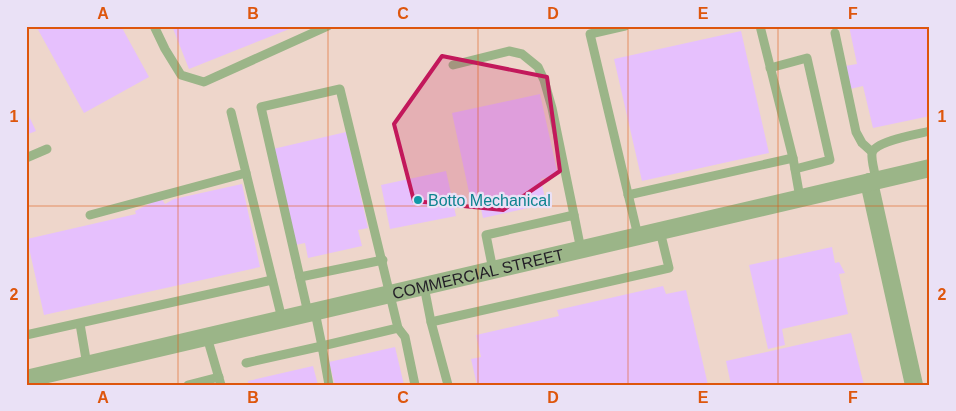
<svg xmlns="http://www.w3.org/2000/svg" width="956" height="411" font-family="Helvetica,sans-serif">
<rect width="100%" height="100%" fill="#eae1f6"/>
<!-- industrial -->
<rect fill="#eed6cb" x="26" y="26" width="904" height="359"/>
<!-- building -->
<g fill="#e6c0fd">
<polygon points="36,26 121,26 149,77 84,113"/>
<polygon points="172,26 297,26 189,69"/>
<polygon points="849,26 930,26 930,116 873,128 863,86 850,89 845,66 857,64"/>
<polygon points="741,31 769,153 642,181 614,59"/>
<polygon points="540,94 558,175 541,179 546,204 483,218 478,195 470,197 452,113"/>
<polygon points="26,110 36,131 26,135"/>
<polygon points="346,132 368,228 358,230 362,246 308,258 305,243 295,245 273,149"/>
<polygon points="446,171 456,216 390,229 381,185"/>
<polygon points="242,184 260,267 44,315 27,239 136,214 135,211 161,198 165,204 174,199"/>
<polygon points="832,247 835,263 839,262 845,273 839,274 848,314 782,329 785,345 768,349 749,265"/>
<polygon points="663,286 666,294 686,290 708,385 477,385 471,359 481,357 476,335 559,316 557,310"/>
<polygon points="851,333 864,385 731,385 726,361"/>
<polygon points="395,347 404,385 335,385 329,362"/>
<polygon points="313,366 318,385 248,385 248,381"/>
</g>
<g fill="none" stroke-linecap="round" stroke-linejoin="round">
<!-- lane -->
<g stroke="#9bb588" stroke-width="9">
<polyline points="154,26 165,49 181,75 204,82 328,26"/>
<polyline points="625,26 590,34 638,236"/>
<polyline points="760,26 793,158 800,198"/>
<polyline points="835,33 856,132 862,143 872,152"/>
<polyline points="453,65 509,51 522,54 538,67 544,80 552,108 574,215"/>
<polyline points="770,68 807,58 830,160 795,169"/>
<polyline points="231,112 282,319"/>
<polyline points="26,158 47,149"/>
<path d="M876 180C875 172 871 161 872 153 875 141 918 134 930 131"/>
<polyline points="628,195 793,158"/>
<polyline points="90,215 246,173"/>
<polyline points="493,270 486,235 574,215 581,250"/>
<polyline points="300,277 383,260"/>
<polyline points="424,286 431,322 669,268 660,231"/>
<polyline points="308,313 261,107 340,89 398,328 322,346 315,312"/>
<polyline points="431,322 448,385"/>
<polyline points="80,324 87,365"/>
<polyline points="398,328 405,337 415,385"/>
<polyline points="26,335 272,280"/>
<polyline points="207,337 221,385"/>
<polyline points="246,363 322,346 329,385"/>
<polyline points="188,385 219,377"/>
</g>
<!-- street -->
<g stroke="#9bb588" stroke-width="18">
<polyline points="869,182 914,385"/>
<path id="s1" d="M26 379 930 168"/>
</g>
</g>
<!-- marked area -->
<path fill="#c2185b" fill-opacity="0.2" stroke="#c2185b" stroke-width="4" stroke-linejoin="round" d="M442 56 547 77 560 171 503 210 414 201 394 124Z"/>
<!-- grid -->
<path fill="none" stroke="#de560d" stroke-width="1" stroke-opacity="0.55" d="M178 26V385M328 26V385M478 26V385M628 26V385M778 26V385M26 206H930"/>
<!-- markers -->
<circle fill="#0f9aa8" stroke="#eae1f6" stroke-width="2" cx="418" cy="200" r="5"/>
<g text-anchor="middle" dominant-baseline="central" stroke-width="4.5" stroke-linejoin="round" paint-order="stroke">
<!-- culture labels -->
<g font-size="16" fill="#0d838f" stroke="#eae1f6" text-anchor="start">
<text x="428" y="200">Botto Mechanical</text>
</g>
<!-- street labels -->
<g font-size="16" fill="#231f27" stroke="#eae1f6">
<text stroke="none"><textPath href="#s1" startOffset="464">COMMERCIAL STREET</textPath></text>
</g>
</g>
<!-- border -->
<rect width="956" height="411" fill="none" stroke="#eae1f6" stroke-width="55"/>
<rect x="28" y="28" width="900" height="356" fill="none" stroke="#de560d" stroke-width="2"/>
<g font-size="16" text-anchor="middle" font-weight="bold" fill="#de560d">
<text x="103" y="19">A</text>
<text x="253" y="19">B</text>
<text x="403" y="19">C</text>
<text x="553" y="19">D</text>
<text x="703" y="19">E</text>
<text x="853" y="19">F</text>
<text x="14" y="122">1</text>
<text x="942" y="122">1</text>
<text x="14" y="300">2</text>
<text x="942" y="300">2</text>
<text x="103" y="403">A</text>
<text x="253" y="403">B</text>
<text x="403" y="403">C</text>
<text x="553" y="403">D</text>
<text x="703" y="403">E</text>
<text x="853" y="403">F</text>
</g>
</svg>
